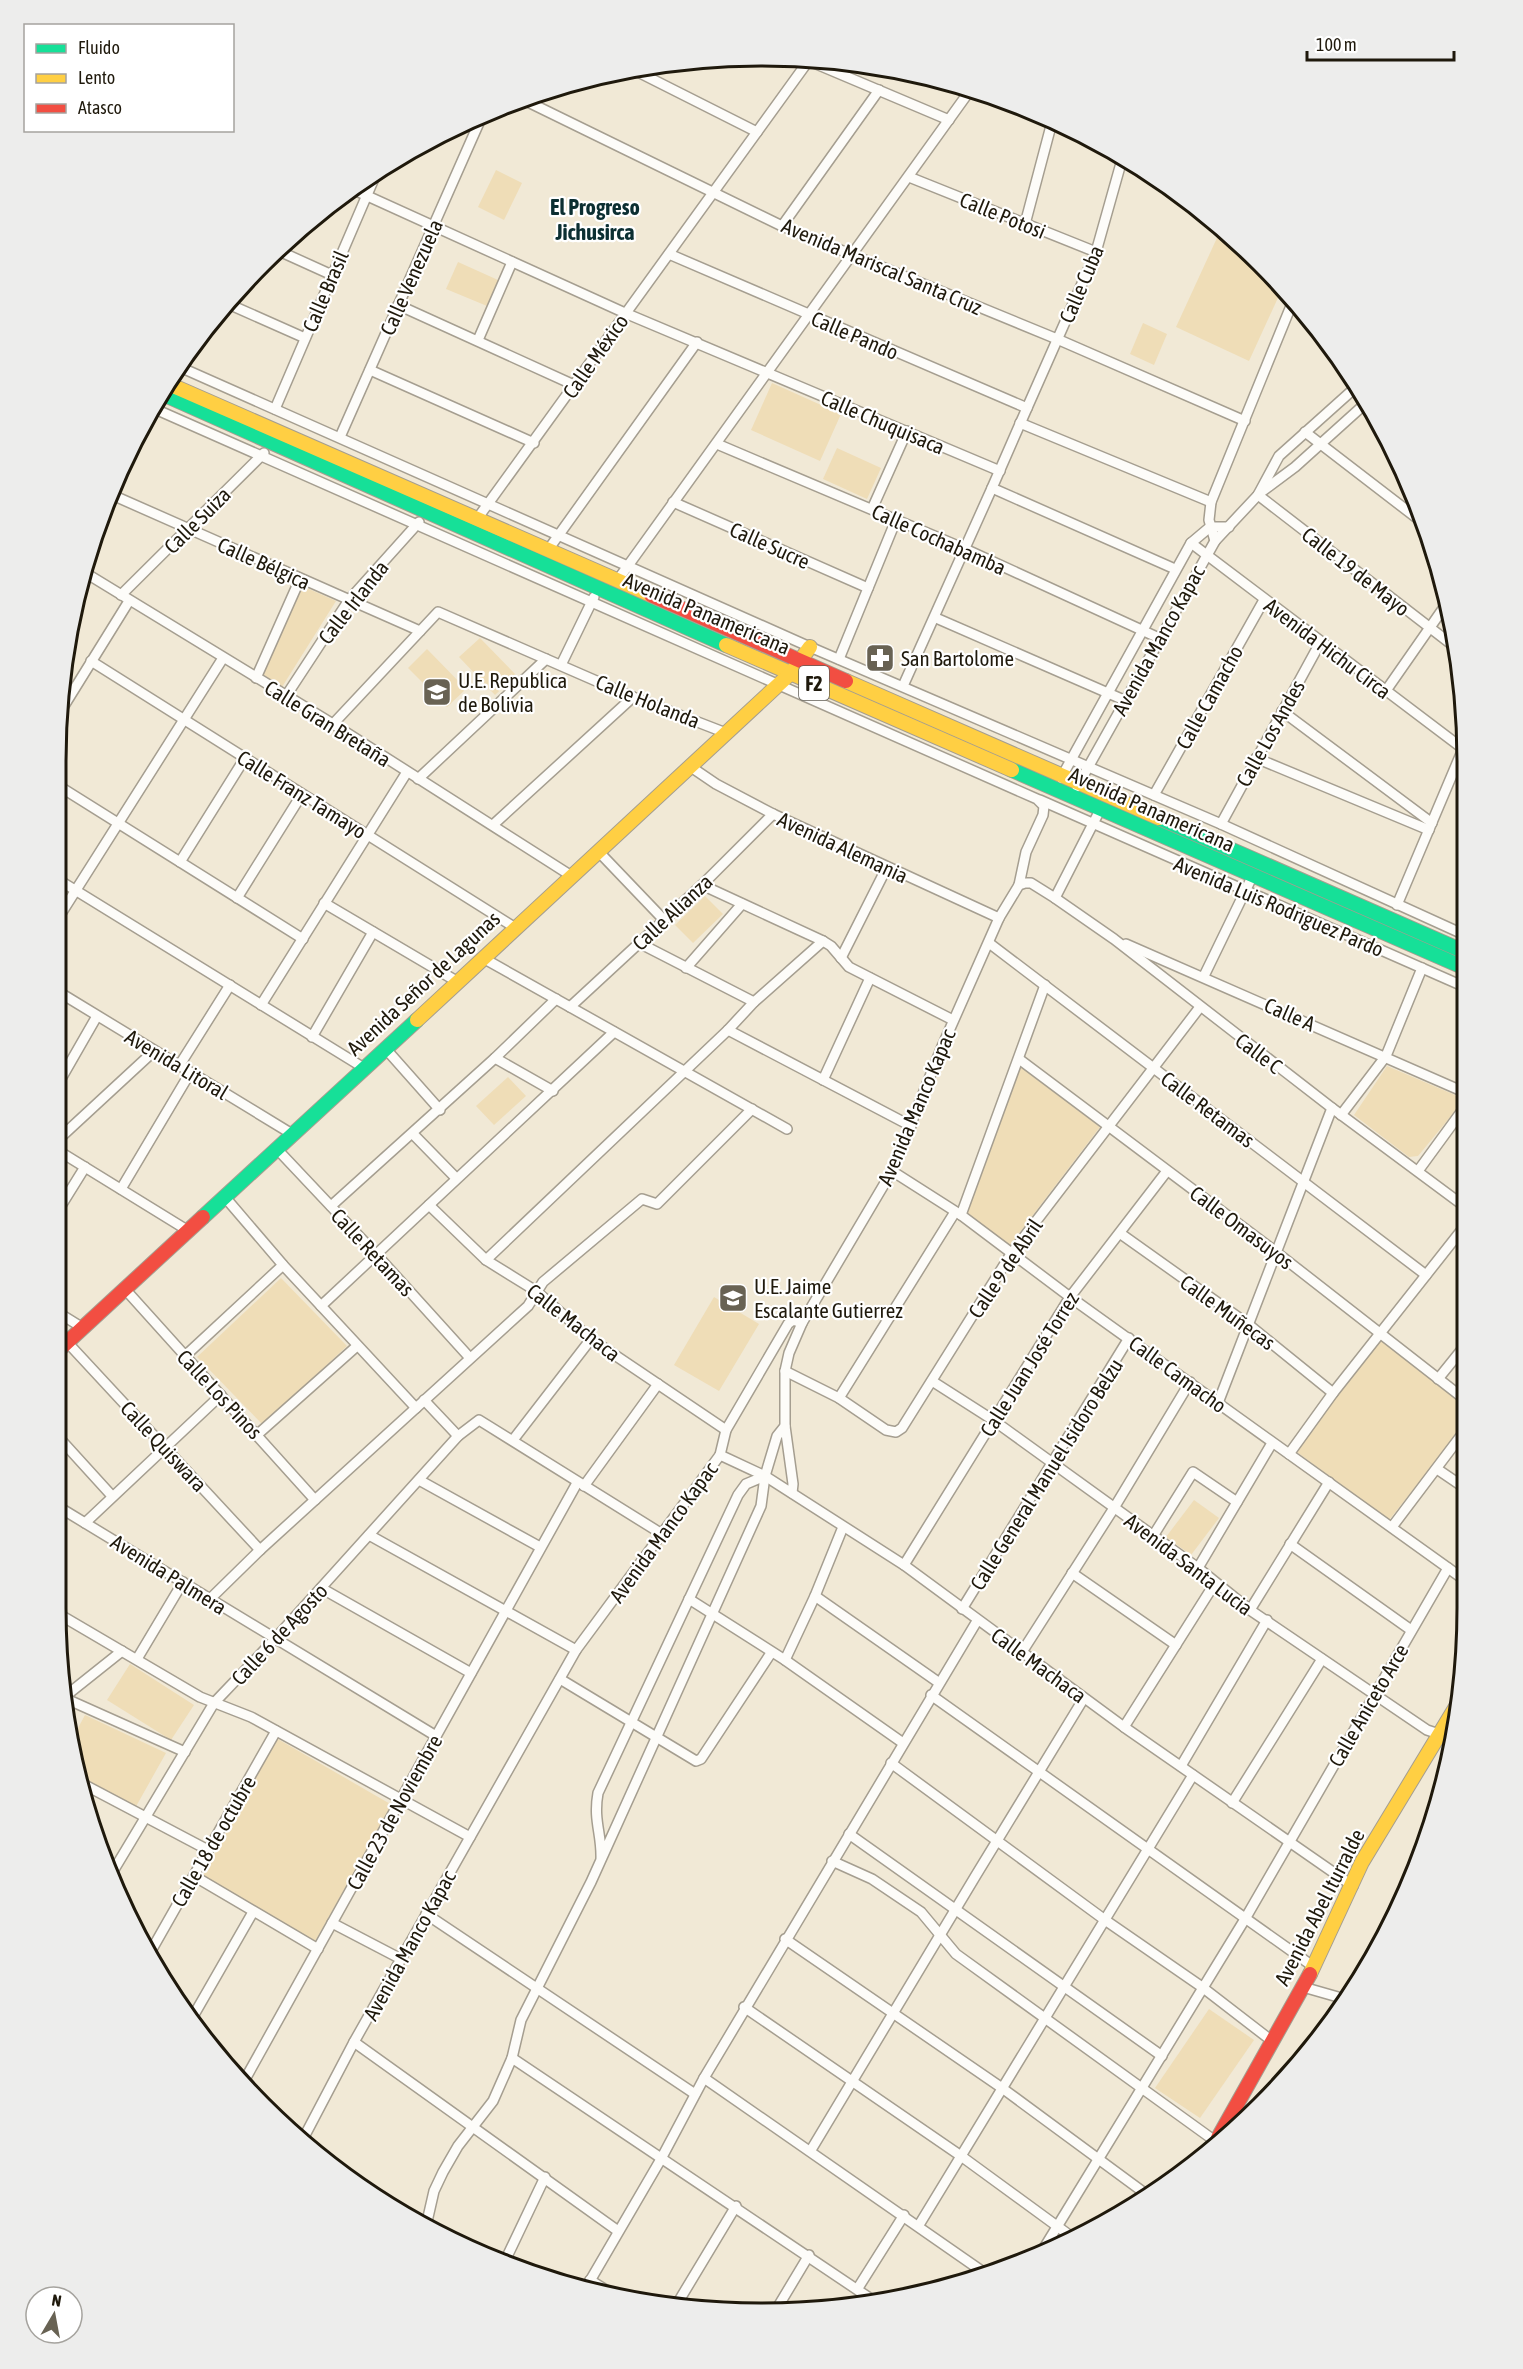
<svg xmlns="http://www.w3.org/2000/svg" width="1523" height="2369" font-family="'Asap Condensed',sans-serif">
<rect width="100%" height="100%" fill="#f1e9d6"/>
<!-- green -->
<g fill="#efddb7">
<polygon points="496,170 522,183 504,220 478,207"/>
<polygon points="1222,227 1282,289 1249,361 1176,327"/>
<polygon points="458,262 498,280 487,306 446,289"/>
<polygon points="1143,323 1167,334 1154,365 1130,354"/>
<polygon points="772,383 841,414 820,461 751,430"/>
<polygon points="837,448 881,468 867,499 823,479"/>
<polygon points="300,585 336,601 282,687 261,673"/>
<polygon points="480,638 516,675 495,695 459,657"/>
<polygon points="427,649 466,689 447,707 408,668"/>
<polygon points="705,896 723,914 693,943 675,925"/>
<polygon points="1019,1066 1100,1127 1010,1245 965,1213"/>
<polygon points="1387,1066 1455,1095 1461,1104 1418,1156 1409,1157 1354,1115"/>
<polygon points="508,1077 526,1096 494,1125 476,1106"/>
<polygon points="281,1278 347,1346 263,1425 197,1357"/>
<polygon points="714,1297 759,1324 719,1391 674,1365"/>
<polygon points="1380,1339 1463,1401 1463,1427 1389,1520 1294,1450"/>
<polygon points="1194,1500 1219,1518 1191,1555 1166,1537"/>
<polygon points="130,1664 194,1705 171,1740 107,1700"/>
<polygon points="85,1715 166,1753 134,1810 80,1781 71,1741"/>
<polygon points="276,1738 392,1805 314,1943 202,1878"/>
<polygon points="1209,2009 1254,2040 1200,2118 1155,2088"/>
</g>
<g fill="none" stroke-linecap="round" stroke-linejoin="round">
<!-- street casing -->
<g stroke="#a59e90" stroke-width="12">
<g id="street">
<polyline points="807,60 949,120"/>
<polyline points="634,70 757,132"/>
<polyline points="524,100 782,226 1057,339 1245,421"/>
<polyline points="909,177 1096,252"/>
<polyline points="352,189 625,313 1000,471"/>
<polyline points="1025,224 1052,122"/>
<polyline points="782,226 879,90"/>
<polyline points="279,251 332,275"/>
<polyline points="669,254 1027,408 992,488 1175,569"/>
<polyline points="226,303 305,338"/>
<polyline points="398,305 574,385"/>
<polyline points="478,340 512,262"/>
<polyline points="182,368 810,647 1221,824 1465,935"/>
<polyline points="370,370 534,443"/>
<polyline points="1027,408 1096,252 1123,156"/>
<polyline points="155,409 1037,799 1044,806 1043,815 1026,852 1019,885"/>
<polyline points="275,409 376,174"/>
<polyline points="1020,423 1211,502"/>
<polyline points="1305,432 1422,522"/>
<polyline points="340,437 482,116"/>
<polyline points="717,444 965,549 1159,638"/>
<polyline points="1260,493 1295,467 1366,403"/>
<polyline points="110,494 420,631"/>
<polyline points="1258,495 1455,647"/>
<polyline points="673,502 868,588"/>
<polyline points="872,509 907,431"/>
<polyline points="477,519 809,60"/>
<polyline points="1215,541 1209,520 1211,502 1293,301"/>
<polyline points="1191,543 1466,751"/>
<polyline points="548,550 697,342"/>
<polyline points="84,572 333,724 570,875"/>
<polyline points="617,581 971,89"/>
<polyline points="121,595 264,453"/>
<polyline points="936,618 1124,700"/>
<polyline points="839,659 896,520"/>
<polyline points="91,661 514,927"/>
<polyline points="561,665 594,597"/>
<polyline points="256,678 300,579"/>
<polyline points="903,686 992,488"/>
<polyline points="1385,692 1447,603"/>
<polyline points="286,696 349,600 419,522"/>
<polyline points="62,709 129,601"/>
<polyline points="1282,711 1432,823"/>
<polyline points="333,724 438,612 633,697 726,733"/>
<polyline points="1256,758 1429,830"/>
<polyline points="691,767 716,784 773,814 999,918"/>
<polyline points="1061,778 1191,543 1210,527 1229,527"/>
<polyline points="418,779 546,659"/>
<polyline points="1077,787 1215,541 1258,495 1279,456 1356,387"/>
<polyline points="62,788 303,939"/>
<polyline points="1154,795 1264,600"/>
<polyline points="1040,800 1465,987"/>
<polyline points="494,824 633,697"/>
<polyline points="1221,824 1320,643"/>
<polyline points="598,851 664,920"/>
<polyline points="180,862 245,758"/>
<polyline points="62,882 364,1068"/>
<polyline points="702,885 823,941 831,946 849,967 953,1020"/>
<polyline points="237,898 302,794"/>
<polyline points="1055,898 1114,939 1332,1108 1464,1206"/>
<polyline points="324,903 458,982"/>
<polyline points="1397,905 1463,749"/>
<polyline points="62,912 223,658"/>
<polyline points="639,943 754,1002"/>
<polyline points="989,943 1426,1275"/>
<polyline points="1126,944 1464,1092"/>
<polyline points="483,958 787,1129"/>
<polyline points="841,958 887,867"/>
<polyline points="686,968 742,904"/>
<polyline points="1204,976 1252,877"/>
<polyline points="62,994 292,1134"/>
<polyline points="261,1005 407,772"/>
<polyline points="570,1007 702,885 773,814"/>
<polyline points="728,1030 911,1126"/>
<polyline points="312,1037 373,932"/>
<polyline points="385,1048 440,1110"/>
<polyline points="495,1058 553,1091"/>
<polyline points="1019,1059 1276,1252 1463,1398"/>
<polyline points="179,1066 230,985"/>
<polyline points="62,1077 97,1016"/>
<polyline points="823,1080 870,978"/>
<polyline points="1341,1115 1386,1056 1422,968"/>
<polyline points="413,1134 456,1178"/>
<polyline points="62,1136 154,1051"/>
<polyline points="276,1148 375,1253 470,1358"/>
<polyline points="62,1153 187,1230"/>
<polyline points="892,1171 961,1215 1070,1297 1462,1578"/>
<polyline points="1418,1171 1464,1108"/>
<polyline points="121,1189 190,1073"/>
<polyline points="224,1196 283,1265 416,1408"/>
<polyline points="62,1204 85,1167"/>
<polyline points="429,1205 486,1260 536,1291 591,1339 726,1430"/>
<polyline points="331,1206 495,1058 556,999"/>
<polyline points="961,1215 1045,985"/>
<polyline points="1121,1234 1249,1325 1333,1393"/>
<polyline points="486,1260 728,1030 754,1002 823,941"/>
<polyline points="124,1288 315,1500"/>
<polyline points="321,1306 614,1032"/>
<polyline points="62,1315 83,1328"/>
<polyline points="67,1342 260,1550"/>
<polyline points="185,1356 283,1265"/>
<polyline points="785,1371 839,1398 886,1430 896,1432 902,1428 1011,1254 1200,1007"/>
<polyline points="1438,1379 1463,1348"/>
<polyline points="932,1381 993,1420 1198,1568 1250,1610 1427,1730 1451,1738"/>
<polyline points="839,1398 955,1212"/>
<polyline points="424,1400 458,1436"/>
<polyline points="1218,1403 1332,1108"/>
<polyline points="785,1426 793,1484 792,1493"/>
<polyline points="258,1434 357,1346"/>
<polyline points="513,1440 591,1339"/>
<polyline points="62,1441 112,1496"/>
<polyline points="1289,1454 1333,1393 1464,1227"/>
<polyline points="720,1455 765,1476 904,1565 1124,1727 1353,1886"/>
<polyline points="1437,1469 1462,1486"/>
<polyline points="765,1476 777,1436 785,1426 785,1371 789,1353 802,1323 892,1171 941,1049 999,918 1019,885 1025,883 1031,883 1055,898 1100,810"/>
<polyline points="419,1480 540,1547"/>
<polyline points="584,1486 658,1384"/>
<polyline points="62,1509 436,1736"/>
<polyline points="85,1523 221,1395"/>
<polyline points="1392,1527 1463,1433"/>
<polyline points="369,1535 576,1650"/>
<polyline points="1153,1536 1193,1472 1237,1502"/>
<polyline points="1290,1544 1411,1630"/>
<polyline points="904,1565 1070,1297 1167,1171"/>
<polyline points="1198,1568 1272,1443"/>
<polyline points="1072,1573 1176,1645"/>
<polyline points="321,1588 471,1673"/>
<polyline points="815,1596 938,1682"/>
<polyline points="211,1598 260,1550 528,1306 543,1282 642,1199 657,1204 752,1109"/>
<polyline points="689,1599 785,1660 903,1743"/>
<polyline points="962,1609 1129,1338"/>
<polyline points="1250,1610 1329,1482"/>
<polyline points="62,1616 200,1697 251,1717 470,1837"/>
<polyline points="1022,1652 1114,1508 1190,1382"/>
<polyline points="137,1659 183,1582"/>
<polyline points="785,1660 815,1596 843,1527"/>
<polyline points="560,1679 696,1761 701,1759 771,1653"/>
<polyline points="931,1695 1314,1967"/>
<polyline points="62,1697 185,1752"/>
<polyline points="63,1698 122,1651"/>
<polyline points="1124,1727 1215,1583"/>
<polyline points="891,1763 1105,1920 1202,1987 1272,2041"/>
<polyline points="1181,1766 1267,1620"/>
<polyline points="81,1783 208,1850"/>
<polyline points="1232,1803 1322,1659"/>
<polyline points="849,1834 1162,2056"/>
<polyline points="832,1861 872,1879 921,1912 956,1954 1215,2141"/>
<polyline points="112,1873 214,1703 274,1640 458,1436 479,1420 662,1534"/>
<polyline points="194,1876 318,1949"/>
<polyline points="426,1914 695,2094"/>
<polyline points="332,1923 401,1959"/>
<polyline points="785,1939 1002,2088 1150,2197"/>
<polyline points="151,1951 276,1731"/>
<polyline points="1303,1987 1345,1999"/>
<polyline points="744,2007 961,2156 1076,2240"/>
<polyline points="191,2020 253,1912"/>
<polyline points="354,2042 618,2231"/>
<polyline points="512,2058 877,2303"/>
<polyline points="704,2078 977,1621"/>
<polyline points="243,2083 577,1483"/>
<polyline points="302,2141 354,2042 576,1650 720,1455 726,1430 788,1324 793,1320 802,1323"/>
<path d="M811 2150C901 1999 992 1848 1084 1698"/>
<polyline points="919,2225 1193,1775"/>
<path d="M426 2226 434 2191 443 2172 458 2146 493 2101 512 2058 521 2020 591 1882 761 1506 765 1476 746 1484 738 1495 598 1793C593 1821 602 1834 601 1859"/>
<polyline points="1041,2253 1245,1919 1448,1568"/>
<polyline points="504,2263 545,2177"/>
<polyline points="590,2280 606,2290"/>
<polyline points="587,2286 661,2159 704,2078 986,2274"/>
<polyline points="858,2288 904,2215"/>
<polyline points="677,2304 736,2206"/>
<polyline points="776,2310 809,2255"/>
</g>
</g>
<!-- fast casing -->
<g stroke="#a59e90" stroke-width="16">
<g id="fast">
<polyline points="165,395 726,645"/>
<polyline points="1012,770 1465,968"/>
<polyline points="1159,818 1465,952"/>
<polyline points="203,1217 417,1020"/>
</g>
</g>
<!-- slow casing -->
<g stroke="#a59e90" stroke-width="16">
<g id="slow">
<polyline points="171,385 651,595"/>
<polyline points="726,645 1012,770"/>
<polyline points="846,681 1159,818"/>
<polyline points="417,1020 791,673 810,647"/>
<polyline points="1310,1974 1362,1862 1462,1697"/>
</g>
</g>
<!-- jam casing -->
<g stroke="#a59e90" stroke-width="16">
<g id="jam">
<polyline points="651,595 846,681"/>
<polyline points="62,1347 203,1217"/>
<polyline points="1218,2138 1310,1974"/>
</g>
</g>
<!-- street -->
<use href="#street" stroke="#fdfcf9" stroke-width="9"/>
<!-- fast -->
<use href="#fast" stroke="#16e098" stroke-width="14"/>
<!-- slow -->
<use href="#slow" stroke="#ffcf43" stroke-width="14"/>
<!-- jam -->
<use href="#jam" stroke="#f24e42" stroke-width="14"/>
</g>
<!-- icons -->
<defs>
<g id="pharmacy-square" transform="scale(1.5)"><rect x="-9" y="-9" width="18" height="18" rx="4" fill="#686253" stroke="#fff"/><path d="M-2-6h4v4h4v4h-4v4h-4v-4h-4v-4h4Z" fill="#fff"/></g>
<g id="school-square" transform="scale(1.5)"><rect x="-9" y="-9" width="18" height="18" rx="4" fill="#686253" stroke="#fff"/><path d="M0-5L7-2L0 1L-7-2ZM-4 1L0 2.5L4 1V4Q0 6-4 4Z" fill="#fff"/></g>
</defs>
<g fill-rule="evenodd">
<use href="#pharmacy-square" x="880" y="658"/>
<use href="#school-square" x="437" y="692"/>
<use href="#school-square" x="733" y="1298"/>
</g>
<g text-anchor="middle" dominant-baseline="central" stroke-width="4.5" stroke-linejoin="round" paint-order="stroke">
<!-- shield labels -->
<rect fill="#fff" stroke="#625e55" stroke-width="1.5" x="799" y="666" width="30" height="34" rx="4.5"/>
<g font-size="20" font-weight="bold" fill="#1f190c">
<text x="814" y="683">F2</text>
</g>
<!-- street labels -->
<g font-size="21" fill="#1f190c" stroke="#fff">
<text transform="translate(1003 215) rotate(22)">Calle Potosi</text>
<text transform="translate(882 266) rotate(23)">Avenida Mariscal Santa Cruz</text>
<text transform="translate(411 277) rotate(-66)">Calle Venezuela</text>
<text transform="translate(1081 284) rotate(-67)">Calle Cuba</text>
<text transform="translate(325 291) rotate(-67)">Calle Brasil</text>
<text transform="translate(855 335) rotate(23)">Calle Pando</text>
<text transform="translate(595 356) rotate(-55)">Calle México</text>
<text transform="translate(883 422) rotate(23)">Calle Chuquisaca</text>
<text transform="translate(197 520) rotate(-45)">Calle Suiza</text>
<text transform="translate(939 539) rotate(24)">Calle Cochabamba</text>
<text transform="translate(770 545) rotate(24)">Calle Sucre</text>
<text transform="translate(264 563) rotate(24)">Calle Bélgica</text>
<text transform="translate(1356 571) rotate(38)">Calle 19 de Mayo</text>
<text transform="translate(353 602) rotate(-52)">Calle Irlanda</text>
<text transform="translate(707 613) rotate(23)">Avenida Panamericana</text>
<text transform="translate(1158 640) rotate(-61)">Avenida Manco Kapac</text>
<text transform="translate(1328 648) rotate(37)">Avenida Hichu Circa</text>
<text transform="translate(1209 697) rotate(-61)">Calle Camacho</text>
<text transform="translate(648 701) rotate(22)">Calle Holanda</text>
<text transform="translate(328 723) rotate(32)">Calle Gran Bretaña</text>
<text transform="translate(1270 733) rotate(-61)">Calle Los Andes</text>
<text transform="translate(302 794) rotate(32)">Calle Franz Tamayo</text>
<text transform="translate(1152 809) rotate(24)">Avenida Panamericana</text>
<text transform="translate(843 847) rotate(25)">Avenida Alemania</text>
<text transform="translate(1279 906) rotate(23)">Avenida Luis Rodriguez Pardo</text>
<text transform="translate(672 912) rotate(-43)">Calle Alianza</text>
<text transform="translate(423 983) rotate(-43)">Avenida Señor de Lagunas</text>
<text transform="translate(1290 1014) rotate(24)">Calle A</text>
<text transform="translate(1259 1053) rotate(37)">Calle C</text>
<text transform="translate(177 1064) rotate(31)">Avenida Litoral</text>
<text transform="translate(916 1107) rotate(-67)">Avenida Manco Kapac</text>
<text transform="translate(1208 1109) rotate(37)">Calle Retamas</text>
<text transform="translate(1242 1227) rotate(37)">Calle Omasuyos</text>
<text transform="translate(373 1252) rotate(47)">Calle Retamas</text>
<text transform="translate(1005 1268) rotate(-56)">Calle 9 de Abril</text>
<text transform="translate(1228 1312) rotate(36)">Calle Muñecas</text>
<text transform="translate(574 1322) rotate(38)">Calle Machaca</text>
<text transform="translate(1029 1364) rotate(-58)">Calle Juan José Torrez</text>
<text transform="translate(1178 1374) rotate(36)">Calle Camacho</text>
<text transform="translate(220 1394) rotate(47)">Calle Los Pinos</text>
<text transform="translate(164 1446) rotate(47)">Calle Quiswara</text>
<text transform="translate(1046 1474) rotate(-58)">Calle General Manuel Isidoro Belzu</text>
<text transform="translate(663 1532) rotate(-54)">Avenida Manco Kapac</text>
<text transform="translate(1189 1564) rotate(37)">Avenida Santa Lucia</text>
<text transform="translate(169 1574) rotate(32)">Avenida Palmera</text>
<text transform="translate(279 1634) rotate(-47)">Calle 6 de Agosto</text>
<text transform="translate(1039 1665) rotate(36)">Calle Machaca</text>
<text transform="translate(1368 1705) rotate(-60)">Calle Aniceto Arce</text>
<text transform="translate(394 1812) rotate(-61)">Calle 23 de Noviembre</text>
<text transform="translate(213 1841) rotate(-60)">Calle 18 de octubre</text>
<text transform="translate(1319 1907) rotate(-63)">Avenida Abel Iturralde</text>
<text transform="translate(409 1945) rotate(-61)">Avenida Manco Kapac</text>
</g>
<!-- poi labels -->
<g font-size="21" fill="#1f190c" stroke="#fff" text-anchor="start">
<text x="901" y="658">San Bartolome</text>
<text x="458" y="680">U.E. Republica<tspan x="458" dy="24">de Bolivia</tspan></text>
<text x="754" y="1286">U.E. Jaime<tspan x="754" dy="24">Escalante Gutierrez</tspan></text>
</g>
<!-- neighbourhood labels -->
<g font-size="22" font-weight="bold" fill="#0c2f32" stroke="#fff">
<text x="595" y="207">El Progreso<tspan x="595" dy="25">Jichusirca</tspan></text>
</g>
</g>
<!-- crop -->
<path d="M0 0H1523V2369H0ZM761 66H762A695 695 0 0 1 1457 761V1608A695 695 0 0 1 762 2303H761A695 695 0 0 1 66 1608V761A695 695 0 0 1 761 66Z" fill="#ededec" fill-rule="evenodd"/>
<path fill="none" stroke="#1f190c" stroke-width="3" d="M761 66H762A695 695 0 0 1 1457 761V1608A695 695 0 0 1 762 2303H761A695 695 0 0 1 66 1608V761A695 695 0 0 1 761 66Z"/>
<!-- legend -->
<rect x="24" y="24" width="210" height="108" fill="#ffffff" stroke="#a5a39e" stroke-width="1.5"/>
<rect x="36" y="44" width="30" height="9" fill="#16e098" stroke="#a5a39e" stroke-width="1.5"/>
<text x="78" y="54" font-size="18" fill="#1f190c">Fluido</text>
<rect x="36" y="74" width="30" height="9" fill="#ffcf43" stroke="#a5a39e" stroke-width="1.5"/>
<text x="78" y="84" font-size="18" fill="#1f190c">Lento</text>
<rect x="36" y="104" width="30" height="9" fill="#f24e42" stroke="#a5a39e" stroke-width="1.5"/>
<text x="78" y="114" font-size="18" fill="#1f190c">Atasco</text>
<!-- north arrow -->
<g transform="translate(54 2315) rotate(10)"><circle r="28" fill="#ffffff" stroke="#a5a39e" stroke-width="1.5"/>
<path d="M0-4.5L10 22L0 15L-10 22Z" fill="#686253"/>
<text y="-9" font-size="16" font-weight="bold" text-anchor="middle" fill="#1f190c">N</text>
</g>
<!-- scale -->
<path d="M1307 51v9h147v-9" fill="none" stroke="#1f190c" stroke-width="3"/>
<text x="1316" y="51" font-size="18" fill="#1f190c" stroke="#ffffff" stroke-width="4.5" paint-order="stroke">100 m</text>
</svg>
